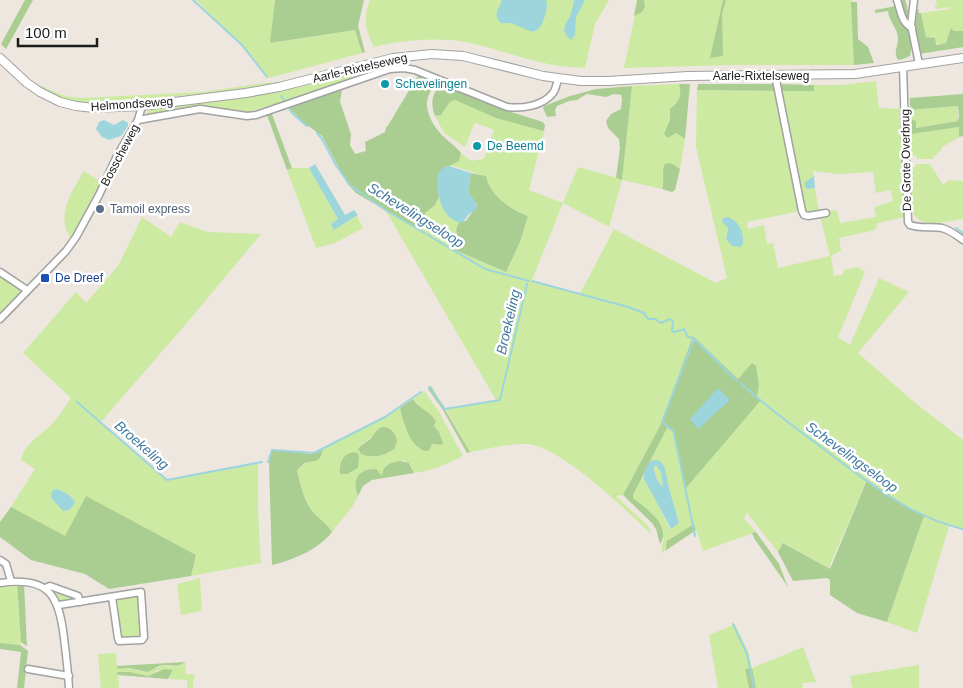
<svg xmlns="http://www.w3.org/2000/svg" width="963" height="688" font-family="Arial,sans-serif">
<rect width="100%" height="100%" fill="#ede7df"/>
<!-- grass -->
<g fill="#cdeaa2" fill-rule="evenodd">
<polygon points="196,0 275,0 271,43 355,30 362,53 269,78 248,52"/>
<path d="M370 0H609L595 24 585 68C575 67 564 67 554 65 524 60 495 48 465 42 435 37 403 40 374 47 365 30 363 18 370 0Z"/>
<polygon points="638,0 852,0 854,65 731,65 624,68"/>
<polygon points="936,0 963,0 963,47 956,48 948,36 947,42 941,45 926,38 921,13 950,9 950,7 935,9 935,6 937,6"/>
<polygon points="404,58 403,63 394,64 298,97 248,112 236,112 219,108 207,108 147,116 146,114 151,108 235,98"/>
<path d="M876 81 879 108 903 109 905 217 878 223 875 230 839 238 841 251 831 256 834 276 843 274 844 270 858 267 865 272 838 337 850 345 879 278 909 292 858 353 913 401 963 440V529L949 526 917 633 887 622 924 516 903 504 867 480 830 565V569L784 543 778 552 747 513 744 518 756 532 703 551 694 524 667 541 663 554C660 544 664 544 664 535 664 520 643 507 633 498V495L644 474 646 482 670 529 679 523 669 488 665 468 651 461 649 464 668 425 674 434 686 487 760 400 757 397 759 385 752 363 738 379 693 336 660 426 623 495 616 496 648 526 652 535C626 510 562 447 527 444 509 443 488 449 470 452L445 408 496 400 387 213 388 212 420 230 424 223 425 213 435 205 439 194C441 205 449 218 459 222L456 230 459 242 455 250 506 272 520 242 528 216C510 209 490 196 485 176L453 166 445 167C451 162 460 163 461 153L471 161 483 159 485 157 494 130 476 123 474 124 465 147 444 133 435 116 441 115 450 102 455 100 544 131 529 190 563 203 578 167 622 179 632 86 679 84C683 100 677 100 670 110V120L666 137 676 133 685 139 680 169 671 163 664 176 662 189 622 180 609 227 563 203 532 280 580 294 614 229 716 283 727 278 696 147 697 90 775 91 799 209 795 212 747 222 748 229 764 225 767 244 773 243 778 268 830 256 819 212 805 211 780 91H813L814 85H843ZM813 171 838 174 873 172 876 193 891 190 893 201 874 207 876 217 840 223 837 210 819 212 815 188 807 189 805 187 808 180 814 176ZM723 218 733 219 740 227 726 236 728 228 722 221Z"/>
<path d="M272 82V85C237 92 203 93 169 97 140 100 107 107 78 102 64 100 46 94 37 84L65 96 81 98 203 92Z"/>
<polygon points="958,106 958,121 915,128 916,121 910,119 910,110"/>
<polygon points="959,127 959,137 942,147 941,151 937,153 933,159 917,159 916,156 911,155 911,134"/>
<path d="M916 164H930L943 185 949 180 963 181V219C947 221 926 229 914 215L911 199V167H916Z"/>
<polygon points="292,168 309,168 338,219 334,230 357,216 363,228 335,243 316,248 287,170"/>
<path d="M84 171 101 182 84 217 71 238C55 216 72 191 84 171Z"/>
<path d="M142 217 171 237 180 222 208 232 261 234 191 318 100 423 167 480 258 464V510L261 563 191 576 196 555 86 497 65 537 11 507 35 469 21 460C24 444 41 435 52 424 59 416 65 407 71 398L23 353 76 292 86 303 118 266Z"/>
<polygon points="0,275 24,290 0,315"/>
<path d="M424 391 439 412 463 456C447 464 432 471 414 473L411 465 403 460 383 478 373 469 365 471 356 488 358 496 352 507 332 532C327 524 322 521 316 515 304 503 301 486 297 471L304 464 322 457 323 449 400 408 405 426 418 448 419 449 431 447 433 444 438 445 436 429 434 426 436 423 413 399ZM372 437 391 452 373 457 365 456 359 446Z"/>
<polygon points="656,465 661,472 663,486 661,486 655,475 654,467"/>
<polygon points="200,578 202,611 181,615 177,584"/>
<polygon points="17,583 21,642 20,645 0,643 0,585"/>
<polygon points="52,584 81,594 82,599 61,602 47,586"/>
<polygon points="137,596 141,635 122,638 120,636 114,601 116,599"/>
<polygon points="735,624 748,651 752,668 803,647 816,682 802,683 803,688 756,688 751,668 745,670 749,688 718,688 709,635"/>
<polygon points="116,653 117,669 130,668 145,672 164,665 171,667 181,665 185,662 186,674 194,674 195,679 193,680 193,688 187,688 187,680 168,679 173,671 158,670 148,676 130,672 118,672 119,688 101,688 98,654"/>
<polygon points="919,665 919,688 852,688 850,676"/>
</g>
<!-- forest -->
<g fill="#aace92">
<polygon points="25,0 33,0 6,49 1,44"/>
<polygon points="275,0 364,0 358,26 365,52 362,53 355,30 270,43"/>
<polygon points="637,0 644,0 645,7 642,12 634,16"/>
<polygon points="723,0 726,0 722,14 723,56 710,58"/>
<path d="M893 0H905C909 9 908 15 909 24 909 36 913 45 910 56L903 59 898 60C893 52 898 47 898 39 898 28 889 22 888 11L875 13V10L896 6Z"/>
<polygon points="851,2 857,2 858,39 868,47 874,63 854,65"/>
<path d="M916 9H918L919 13H921L926 37 935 38 936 44 938 45 946 43 951 28 954 31H963V47L919 54C916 40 910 23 916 9Z"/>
<path d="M419 74 436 81C433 87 428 95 427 102 426 114 435 129 444 137 450 143 456 146 461 153L459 161 441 170 438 181 439 194 438 199 435 205 425 213 424 223 419 230 356 193 347 183 322 136 303 122 289 108 342 89 340 102 351 134 350 145 355 154 366 151 365 142 385 132 386 127H387Z"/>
<path d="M442 83 498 108 543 122 545 125 544 131 496 118 455 100 450 102 441 115 435 116C430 104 432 92 442 83Z"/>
<path d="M679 84H690L685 139 676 133 668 138 664 134 670 120V109C680 100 682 97 679 84Z"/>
<polygon points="698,84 773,84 775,91 697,90"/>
<polygon points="779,84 814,85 814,91 780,91"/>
<polygon points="632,86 622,180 616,178 620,148 619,139 608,128 606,121 611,114 621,109 622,99 621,95 614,94 606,97 587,94 577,100 569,101 557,106 555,110 556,116 547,117 543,108 544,106 570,96 596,89"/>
<polygon points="963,94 963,136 959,137 959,127 911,134 910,119 916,121 916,128 958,121 959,116 958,106 910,110 910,98"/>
<polygon points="272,114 292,168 287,170 267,115"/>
<path d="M671 163 680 169 675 190 672 192 662 189C665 181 661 171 665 164Z"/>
<path d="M471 173 486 176C489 195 511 210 528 216L520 242 506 272 455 250 459 242 456 230 459 222 466 221 477 205 468 192Z"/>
<path d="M693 336 738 379 752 363 756 366 759 385 757 397 761 400 686 488 674 434 668 426 633 495V498C645 508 673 526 660 544L656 529 652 523 623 495 660 426Z"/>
<polygon points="431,386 470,452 467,453 443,410 428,389"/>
<path d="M413 399C419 409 432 412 436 422L434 426 439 432 443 443 442 445 432 444 430 450 426 451C410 448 403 421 400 408Z"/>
<path d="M382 427C391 427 396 433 397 442L394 449C384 456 372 459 361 454L358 449C362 443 368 442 372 437 376 432 376 430 382 427Z"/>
<path d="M323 449C321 465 313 459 303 464 303 465 297 470 297 471 301 486 304 504 316 515 322 521 327 524 332 532 318 550 293 560 272 565L269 462 272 450 312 454Z"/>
<path d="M354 452 358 453 359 457 358 468 347 474H340C339 462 343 454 354 452Z"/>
<path d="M400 461 409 463 414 473 372 480 363 486 358 496C352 480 358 468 376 469L382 476C383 465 389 463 400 461Z"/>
<polygon points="867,480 903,504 924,516 887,622 857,613 830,595 830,580 827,578 793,581 778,552 783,543 830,569"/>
<polygon points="86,496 196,555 191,576 109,589 85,574 31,560 0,537 0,522 11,507 65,536"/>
<polygon points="694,524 696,530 665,551 667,541"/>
<polygon points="756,532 779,564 788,587 754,538 752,533"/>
<polygon points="17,583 24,583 27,646 21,642"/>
<polygon points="0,643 20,645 28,651 24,688 17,688 21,652 0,649"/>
<path d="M185 662C178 668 172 665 164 665 158 665 153 670 147 672L130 668 117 669V666Z"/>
<polygon points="752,668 756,688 749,688 745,669"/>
<polygon points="164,669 173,670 168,679 118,675 117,672 130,672 148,676"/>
</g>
<!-- water -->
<g fill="#9dd5dd" fill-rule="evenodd">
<path d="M502 0H546C548 7 546 12 544 19 536 41 527 28 513 24 509 22 505 24 501 23 492 15 499 9 502 0Z"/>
<path d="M574 0H585L576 17 575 35 571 40C558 29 567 25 571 13 573 9 573 4 574 0Z"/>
<polygon points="104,120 114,125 123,120 128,123 128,126 121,136 109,140 102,137 96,129 99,122"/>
<polygon points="315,164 345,215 354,210 358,215 334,230 331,224 338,219 309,168"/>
<path d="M449 166 471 173 468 192 476 203 477 209 469 214 463 222C443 225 433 187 439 173 441 169 444 167 449 166Z"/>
<polygon points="814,176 815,188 807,189 805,187 805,182"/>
<path d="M727 217C739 220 744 232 743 244L740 247 732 246 726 239 728 228 723 223 722 219Z"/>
<polygon points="718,388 730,400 698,429 690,419"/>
<path d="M653 460 660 461 665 468 669 488 679 523 671 529 644 479C643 472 647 463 653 460ZM656 465 661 472 663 486C657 483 654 473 654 467Z"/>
<path d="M56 489C63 491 71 495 75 502 72 508 70 511 63 511L52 499 51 495 52 491Z"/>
</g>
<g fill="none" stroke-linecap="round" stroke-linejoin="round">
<!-- stream -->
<g stroke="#9dd5dd" stroke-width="2">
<polyline points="193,0 242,45 267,77"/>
<polyline points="281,96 285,101"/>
<polyline points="289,108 292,113 307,126"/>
<polyline points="317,133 322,139 337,167 351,186 384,209 485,269 529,281"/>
<polyline points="956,228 963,233"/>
<polyline points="532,281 628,307 644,313 648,319 655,319 661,323 670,319 673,321 672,331 675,332 684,329 687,336 694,339 737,381"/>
<polyline points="694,339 662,422 672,430 674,433 695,536"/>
<path d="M741 383C767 408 796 428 825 450 868 482 910 517 963 529"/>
<polyline points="429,387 445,409 500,400 527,284"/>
<polyline points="77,402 167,480 262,462"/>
<polyline points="268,462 272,450 314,453 385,417 421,392"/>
<polyline points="733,624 747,654 754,688"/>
</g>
<!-- minor casing -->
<g stroke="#a2a2a2" stroke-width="9">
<g id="minor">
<path d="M897 0C901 11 901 22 912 28"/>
<polyline points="914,0 911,25 919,64"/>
<path d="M903 67 908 222 910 225C921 229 931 226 942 228 950 230 956 235 963 240"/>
<polyline points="775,75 802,211 804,215 808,216 826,213"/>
<path d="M138 120 200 109 247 116 256 115 390 69 404 68 415 70 507 107C522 109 543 106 553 93 556 89 557 83 558 78"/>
<polyline points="0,272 27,290"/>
<polyline points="0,319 66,251 76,237 99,195 117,156 138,120 142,106"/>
<polyline points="0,560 6,564 11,581"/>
<path d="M0 583C48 576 59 594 64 638 66 654 68 671 69 688"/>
<polyline points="45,588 50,586 78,596 80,602"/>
<polyline points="59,605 141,592 144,637 142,640 119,641 118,638 112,597"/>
<polyline points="28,669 69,676"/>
</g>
</g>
<!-- tertiary casing -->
<g stroke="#a2a2a2" stroke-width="10">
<polyline id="tertiary" points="0,58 27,83 40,92 60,102 76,106 94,108 142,106 246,93 279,87 393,58 432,54 463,56 543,76 581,81 608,81 688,76 855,74 963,58"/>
</g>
<!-- minor -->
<use href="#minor" stroke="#fff" stroke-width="6"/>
<!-- tertiary -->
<use href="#tertiary" stroke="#fff" stroke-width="8"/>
</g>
<!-- markers -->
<g fill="#0f9aa8" stroke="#fff" stroke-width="2">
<circle cx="385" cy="84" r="5"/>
<circle cx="477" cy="146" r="5"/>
</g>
<circle fill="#5c6f8a" stroke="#fff" stroke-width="2" cx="100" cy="209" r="5"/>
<rect fill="#1a4fb4" stroke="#fff" stroke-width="2" x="40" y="273" width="10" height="10" rx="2.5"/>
<g text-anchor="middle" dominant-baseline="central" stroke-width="5" stroke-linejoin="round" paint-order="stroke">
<!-- street labels -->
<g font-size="12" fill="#1b1b1b" stroke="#fff">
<text transform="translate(360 68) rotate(-13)">Aarle-Rixtelseweg</text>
<text x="761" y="76">Aarle-Rixtelseweg</text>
<text transform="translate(132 104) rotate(-4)">Helmondseweg</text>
<text transform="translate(120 155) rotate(-62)">Bosscheweg</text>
<text transform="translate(906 160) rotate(-91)">De Grote Overbrug</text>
</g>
<!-- culture labels -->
<g font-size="12" fill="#0d838f" stroke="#fff" text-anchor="start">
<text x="395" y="84">Schevelingen</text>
<text x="487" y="146">De Beemd</text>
</g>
<!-- service labels -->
<g font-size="12" fill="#4e5e75" stroke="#fff" text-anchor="start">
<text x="110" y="209">Tamoil express</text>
</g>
<!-- transit labels -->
<g font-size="12" fill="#164399" stroke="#fff" text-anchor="start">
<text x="55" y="278">De Dreef</text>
</g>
<!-- water labels -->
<g font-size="14" font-style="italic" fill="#40789d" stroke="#fff">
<text transform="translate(416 215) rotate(32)">Schevelingseloop</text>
<text transform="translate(508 322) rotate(-77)">Broekeling</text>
<text transform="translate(142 445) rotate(41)">Broekeling</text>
<text transform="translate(852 457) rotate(36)">Schevelingseloop</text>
</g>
</g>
<!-- scale -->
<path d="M18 38v8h79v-8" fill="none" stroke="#1b1b1b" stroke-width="2.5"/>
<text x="25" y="38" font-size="15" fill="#1b1b1b" stroke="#ffffff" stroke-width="4" paint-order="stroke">100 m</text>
</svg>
